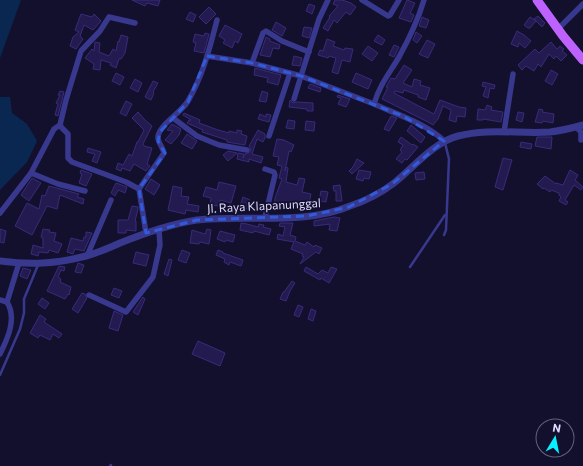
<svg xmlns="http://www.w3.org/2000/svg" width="583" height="466" font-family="Commissioner,sans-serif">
<rect width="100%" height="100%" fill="#13102d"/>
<!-- water -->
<g fill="#0a2752">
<polygon points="0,0 21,0 0,58"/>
<polygon points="0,97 10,97 12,113 27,124 37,141 27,162 0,190"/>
</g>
<!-- building -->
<g fill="#231b4f" stroke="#382b7c">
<polygon points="132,0 160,0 158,6 147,3 145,6"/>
<polygon points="335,0 342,0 351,3 356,7 350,15 346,12 337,23 334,20 328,31 323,28 330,17 329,16 338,6 333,4"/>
<polygon points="407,0 415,3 410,13 414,15 411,22 399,18"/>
<polygon points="309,4 315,6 312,14 306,11"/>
<polygon points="209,7 216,14 206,24 199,17"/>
<polygon points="190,12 196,15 193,22 186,19"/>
<polygon points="81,14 92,17 94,14 101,21 93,30 84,25 80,36 83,39 76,49 70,46 73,37 79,32 75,30"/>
<polygon points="538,16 545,23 542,27 534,19"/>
<polygon points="422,17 429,20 426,28 419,26"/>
<polygon points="530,17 536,21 530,28 528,28 524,25"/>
<polygon points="276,22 286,28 282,36 272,30"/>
<polygon points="225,25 242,34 238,43 235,41 232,48 223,43 225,40 219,36"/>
<polygon points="304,27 312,28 309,38 302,36"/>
<polygon points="517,31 524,35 531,41 525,48 519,43 518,47 511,44"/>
<polygon points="416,32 422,36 417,43 413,40"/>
<polygon points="205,33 209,34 204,53 194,51 196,43 193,42 195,34 204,36"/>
<polygon points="121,35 128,37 125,53 121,59 119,59 116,68 110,65 111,63 101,60 100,70 93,69 94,64 85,58 92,49 94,51 95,42 100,43 99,52 109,56 113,49 116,51 118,41 119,42"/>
<polygon points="378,35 385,40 382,45 374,41"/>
<polygon points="266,37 270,39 270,41 280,45 279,49 273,48 270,57 260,55"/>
<polygon points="327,39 335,42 333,46 344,50 345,48 353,49 350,62 342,60 338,74 332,72 336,58 329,56 328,58 318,55 320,50 323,51"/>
<polygon points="427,40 435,44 428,58 419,54"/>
<polygon points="551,42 557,49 560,46 564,49 562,51 567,55 561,61 556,56 554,59 549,54 541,67 538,64 534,71 526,66 522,70 518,65 535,49 539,53"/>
<polygon points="394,45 399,47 394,57 389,55"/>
<polygon points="368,46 378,53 372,61 362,54"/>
<polygon points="294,56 302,58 300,66 292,65"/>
<polygon points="404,65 412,70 403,83 412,87 414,79 421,81 420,85 430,88 426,100 418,97 418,95 404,90 403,93 395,91 394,93 434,114 440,100 459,107 466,108 465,117 457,116 456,122 449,120 451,110 443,106 438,119 433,125 428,122 382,99 388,87 386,87 391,78 395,79"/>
<polygon points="255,68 281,75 278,85 267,82 268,78 254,75"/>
<polygon points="551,70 558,74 552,85 545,81"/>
<polygon points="116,73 124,77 120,85 112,81"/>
<polygon points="356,73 372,80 368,89 352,82"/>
<polygon points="135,79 142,83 138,92 130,88"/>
<polygon points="153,81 158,83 153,92 154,93 151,100 145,97"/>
<polygon points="483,82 495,85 494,89 490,88 488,98 483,96 486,87 482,86"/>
<polygon points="310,84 321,88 320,92 308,88"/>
<polygon points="60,91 64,92 58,116 55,115 58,104 56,103 60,95 58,95"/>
<polygon points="262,91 268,93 266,102 259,101"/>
<polygon points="338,95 350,99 346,107 338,104 341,98 337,97"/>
<polygon points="290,100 293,103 297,102 313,103 313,111 307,111 307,109 289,107"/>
<polygon points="126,101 132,104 126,116 120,113"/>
<polygon points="487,105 492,107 491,110 503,112 501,122 483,119 483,120 477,120 478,109 485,110"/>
<polygon points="539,109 543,110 542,112 554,114 553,123 543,121 542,123 535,122"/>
<polygon points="138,112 145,120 152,126 143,144 144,146 152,148 147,164 150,166 146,171 134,164 130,171 122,168 121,171 116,169 118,163 123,165 129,154 132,156 137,142 138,142 144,130 132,118"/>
<polygon points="518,112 524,113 522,122 516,120"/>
<polygon points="184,113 200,120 199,123 218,130 229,133 229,131 237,133 237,130 242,131 241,134 247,136 245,145 227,142 227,140 202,132 203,130 187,123 189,120 191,120 183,115"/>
<polygon points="260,114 266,117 266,114 271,115 269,122 258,119"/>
<polygon points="391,116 397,118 389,131 384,129"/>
<polygon points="288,120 295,121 294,129 286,128"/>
<polygon points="306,121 315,122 314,131 305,130"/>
<polygon points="172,124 181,129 179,135 171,144 165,140 173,131 167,130"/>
<polygon points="411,125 425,137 421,143 407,131"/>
<polygon points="258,130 265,134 265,138 263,142 257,139 252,154 263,157 261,163 249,159 249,162 237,159 238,153 244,154 243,158 245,154 250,152 251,149 249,146"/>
<polygon points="187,134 197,141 192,149 181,143"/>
<polygon points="401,137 412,145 413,144 418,147 407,160 405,159 402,163 396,159 402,152 400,150 403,145 398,142"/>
<polygon points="537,137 552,137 551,149 535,146"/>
<polygon points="277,139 284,140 294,145 291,152 289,151 285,171 286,167 288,168 286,182 297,185 299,178 305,179 302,192 311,194 308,207 299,205 298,208 290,207 289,209 283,208 284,204 279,202 276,211 274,210 275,198 282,179 279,178 282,166 277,165 279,157 273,156"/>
<polygon points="521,142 532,144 531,149 520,147"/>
<polygon points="88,148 101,152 97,163 92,161 95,154 87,152"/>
<polygon points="228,151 237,153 228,161 223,155"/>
<polygon points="503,158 512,160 503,190 495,187"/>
<polygon points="357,159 364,163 352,174 349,171 353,167"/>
<polygon points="81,170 92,174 86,186 79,183 82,174 80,173"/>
<polygon points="359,170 371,172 369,179 364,178 363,181 356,179"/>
<polygon points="570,170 578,175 575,180 583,187 581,190 574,185 565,200 568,202 566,205 559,201 561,197 559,195 559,193 551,190 550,192 544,188 543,189 537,184 545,176 556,184 556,183 563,185"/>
<polygon points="424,172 425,179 416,180 415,173"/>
<polygon points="32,178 41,183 29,201 21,195"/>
<polygon points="151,179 160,185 154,195 145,189"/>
<polygon points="219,182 236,186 231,203 220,200 219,206 210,205 211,198 203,196 206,187 217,190"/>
<polygon points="116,183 127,187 125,193 118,190 115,196 111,193"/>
<polygon points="340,185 342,201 336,201 336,191 334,191 333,186"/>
<polygon points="49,186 79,194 77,197 84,199 83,204 60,195 57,209 47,206 32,235 15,226 27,203 39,209 42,195 45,196"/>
<polygon points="173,186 182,188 181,196 189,197 187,204 199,206 198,212 186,210 185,214 168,210"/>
<polygon points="321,191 328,192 326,202 319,201"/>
<polygon points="243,197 250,200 247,209 240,206"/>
<polygon points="132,206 138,207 138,209 135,221 136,221 136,231 126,230 126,233 118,233 118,220 128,220"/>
<polygon points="334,217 340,218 337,231 329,230 330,224 314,226 314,221"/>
<polygon points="241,223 247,224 258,227 259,224 264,225 263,227 271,229 269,235 254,231 253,233 240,230"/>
<polygon points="280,223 293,223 290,235 296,237 295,241 305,245 307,242 314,247 315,245 322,248 319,254 316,252 300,264 304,257 302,256 303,254 291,249 294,242 277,239 278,234 283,236 285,227 279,226"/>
<polygon points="0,229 6,231 4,243 0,242"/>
<polygon points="43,229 50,230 49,232 56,233 54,241 62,244 58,253 49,250 48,253 39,252 38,256 31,254 33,245 43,248 43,238 41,237"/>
<polygon points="207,229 211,230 209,244 200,242 199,244 190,243 192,230 205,234"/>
<polygon points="220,231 235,235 233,242 226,240 225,242 217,239"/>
<polygon points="86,232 92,233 84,251 75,249 73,254 67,252 71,238 83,241 84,237 86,237"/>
<polygon points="182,250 190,253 186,263 178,260"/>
<polygon points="218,250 223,252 223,253 243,260 241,266 230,262 229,265 224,262 225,259 216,255"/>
<polygon points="136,252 149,255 146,266 133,263"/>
<polygon points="169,259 172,260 168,276 164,274"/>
<polygon points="78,263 84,265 81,273 75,272"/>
<polygon points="59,266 65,267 64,271 61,270 58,277 61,279 60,282 71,287 69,295 68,294 65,299 47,291"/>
<polygon points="306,267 318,274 322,270 328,273 331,267 337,269 329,283 321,278 320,280 304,271"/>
<polygon points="23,268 31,270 27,279 20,276"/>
<polygon points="292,281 295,283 290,291 286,301 280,299 283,292 284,292"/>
<polygon points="114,288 122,291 119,298 111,295"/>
<polygon points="82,293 85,294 87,298 78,313 72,309"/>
<polygon points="143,297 145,299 138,315 133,312"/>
<polygon points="42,298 49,303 45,309 38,304"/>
<polygon points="298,305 303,307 299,317 294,315"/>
<polygon points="311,309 316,311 313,321 308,319"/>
<polygon points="114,311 123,315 118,331 109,328"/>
<polygon points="40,315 46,319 44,322 62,334 59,338 53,334 50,340 40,335 38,338 30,333"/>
<polygon points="198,341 225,353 220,366 192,354"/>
</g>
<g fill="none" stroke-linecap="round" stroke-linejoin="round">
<!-- service -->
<g stroke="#38388e" stroke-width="2.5">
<polyline points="444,235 446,230 449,159 445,143"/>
<polyline points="410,267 445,215"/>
<polyline points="0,375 20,329 24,313 24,299 38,265"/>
<polyline points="110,466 111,465"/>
</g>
<!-- minor -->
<g stroke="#38388e" stroke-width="5.5">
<polyline points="328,0 319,19 301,76 374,104"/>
<polyline points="362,0 388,16 390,15 399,0"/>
<path d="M424 0C418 20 409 39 399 57 389 74 380 84 374 104 396 114 427 124 444 141"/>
<polyline points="135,23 109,17 100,31 81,51 66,100 60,125 62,128 68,134 68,158 72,162 126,182 139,189"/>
<polyline points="558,29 583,4"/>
<polyline points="207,56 252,63 301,76 294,99"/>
<polyline points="252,63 263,33 266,31 282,41 309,52"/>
<polyline points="173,118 197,136 219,145 247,150"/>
<polyline points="576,127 581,132 581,140"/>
<polyline points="504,132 513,74"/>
<polyline points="269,136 290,73"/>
<polyline points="265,169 274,172 275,175 265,217"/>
<polyline points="31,173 58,184 85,191"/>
<polyline points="0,213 31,173 54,129 60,125"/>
<path d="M146 233 139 189 164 153C163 147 157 142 158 136 161 123 181 113 188 101 203 76 210 47 217 20"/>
<polyline points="87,256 111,200"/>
<polyline points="89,295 126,312 153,277 160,245 159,229"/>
<polyline points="0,300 7,302"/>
<path d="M0 354C8 338 17 318 7 302L19 263"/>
</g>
<!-- tertiary -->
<path stroke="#38388e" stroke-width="7" d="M0 261C31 265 55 264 86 256 97 253 109 248 120 243 145 233 170 224 197 220 247 214 302 226 350 206 365 201 381 193 394 183 413 168 434 142 458 136 488 128 519 134 550 132 561 131 572 128 583 125"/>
<!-- primary -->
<polyline stroke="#be62ff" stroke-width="9" points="537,0 563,36 583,60"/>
</g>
<!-- marked area -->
<path fill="none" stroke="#305cdc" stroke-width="3" stroke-dasharray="8 5" stroke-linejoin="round" d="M207 56 252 63 301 76 403 116 444 141 392 184 349 207 307 216 197 220 146 233 139 189 165 153 158 141 160 132 188 102Z"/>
<g text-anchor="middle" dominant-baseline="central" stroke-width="3.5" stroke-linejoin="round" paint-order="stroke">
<!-- street labels -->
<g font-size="12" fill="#dedbff" stroke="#13102d">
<text transform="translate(264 205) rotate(-3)">Jl. Raya Klapanunggal</text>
</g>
</g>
<!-- north arrow -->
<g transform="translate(555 438) rotate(10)"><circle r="19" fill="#13102d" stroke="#646181"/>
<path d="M0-3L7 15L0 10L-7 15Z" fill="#07f0ff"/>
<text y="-6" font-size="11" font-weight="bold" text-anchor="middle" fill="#dedbff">N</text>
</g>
</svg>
